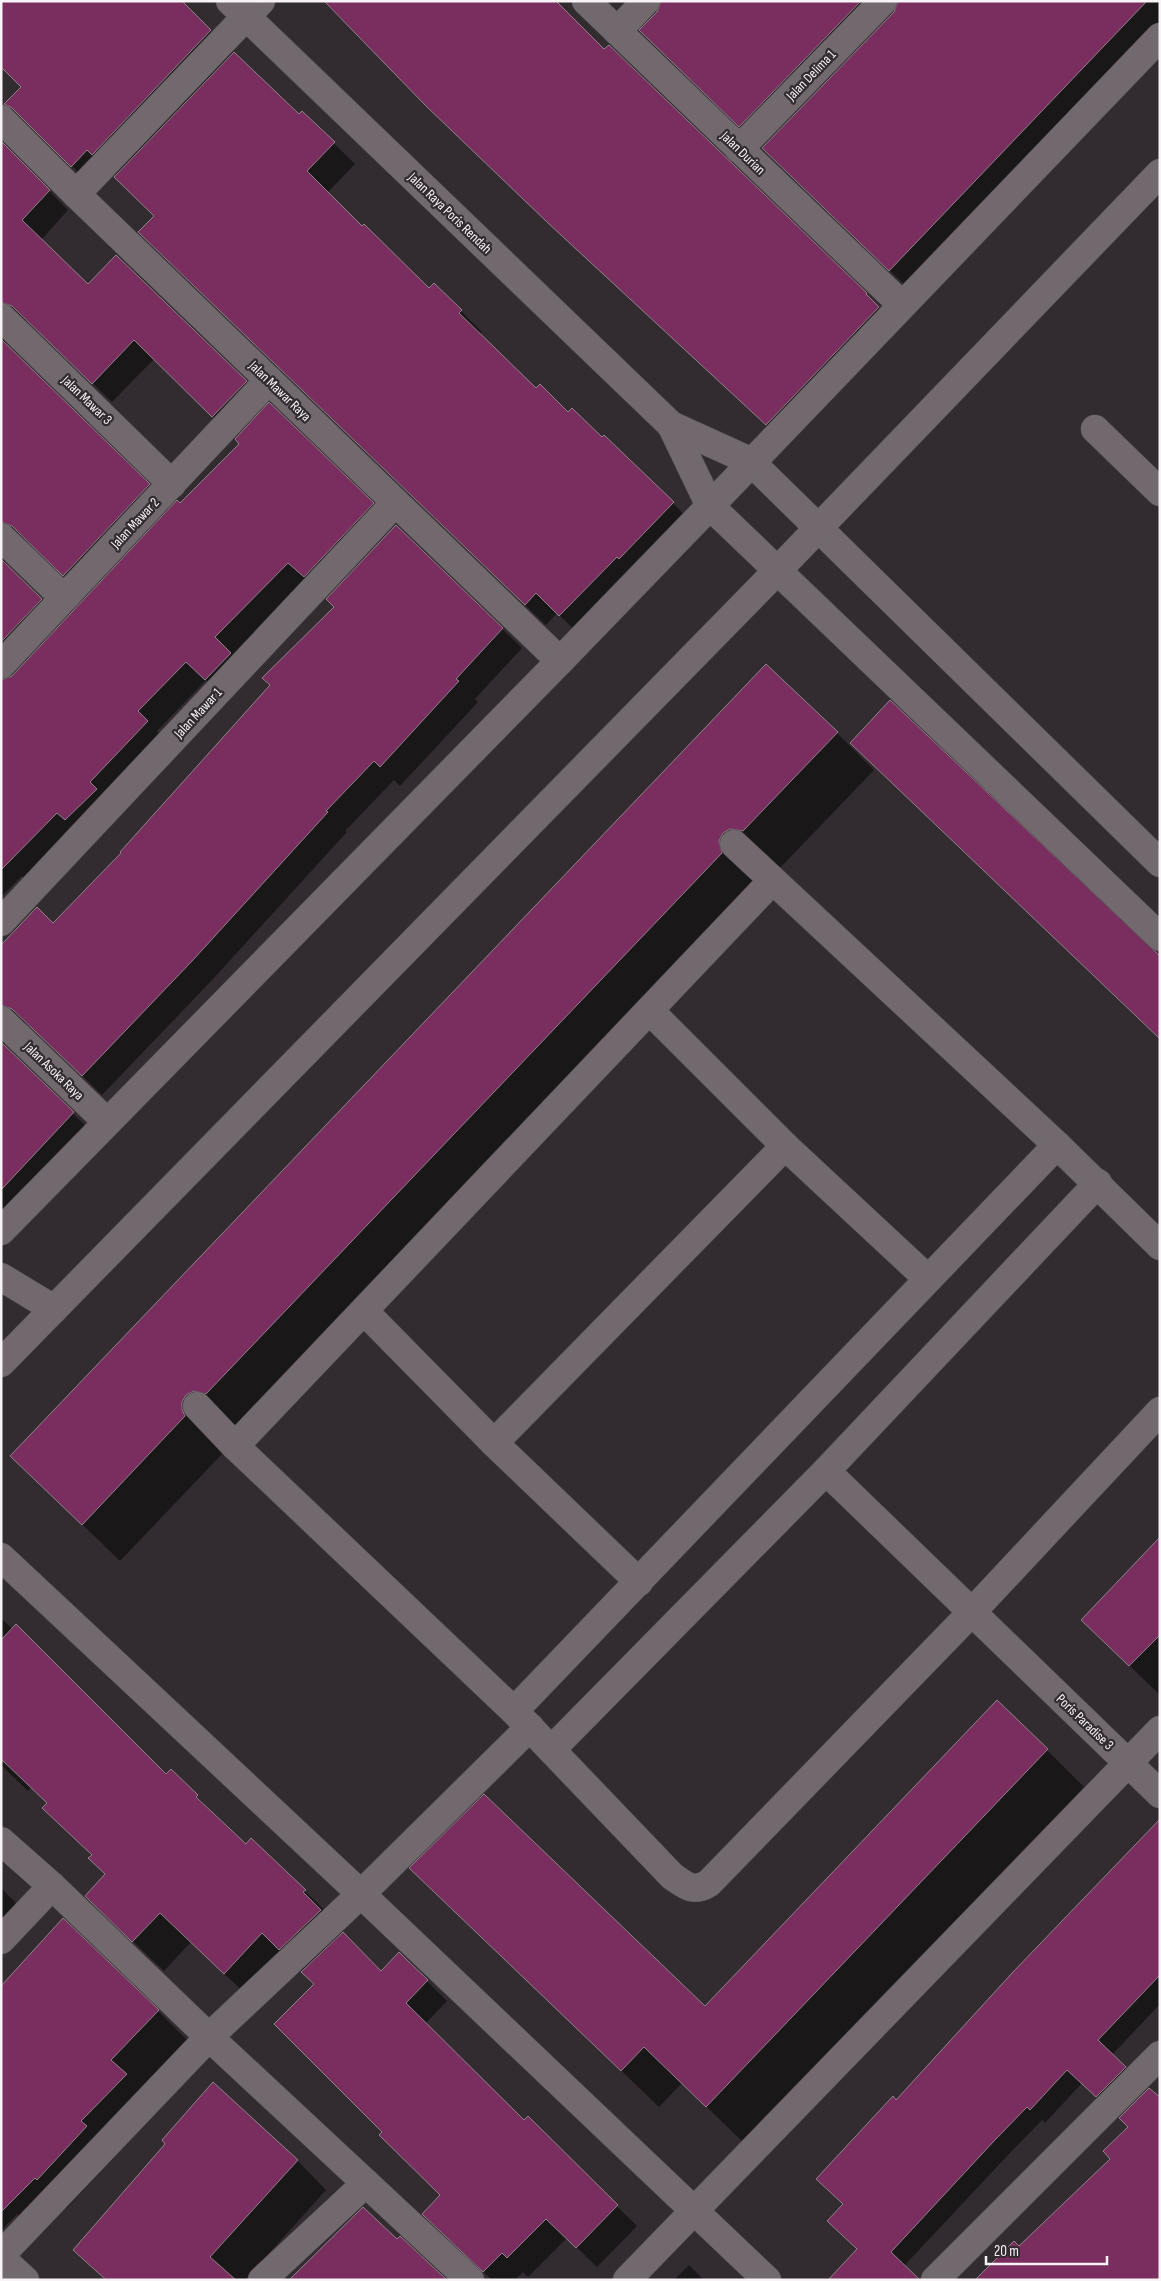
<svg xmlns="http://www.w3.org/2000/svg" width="1161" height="2281" font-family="'Sofia Sans Condensed',sans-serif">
<rect width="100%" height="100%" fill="#322b2f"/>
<!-- shadow -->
<g fill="#0007">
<polygon points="180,1 299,115 302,112 355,164 327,193 429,290 461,311 482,332 479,334 536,389 673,503 693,524 581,636 557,613 546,625 160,253 155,216 115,175 110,171 94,188 26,120"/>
<polygon points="323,1 553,1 604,51 886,314 787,445 494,170"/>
<polygon points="662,1 1160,1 1160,29 910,290 783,168 899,6 892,10 760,146 641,30 662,6"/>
<polygon points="3,144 68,210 41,240 88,286 246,382 266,401 233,436 154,359 112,402 33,325 26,321 17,321 5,333 5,341 9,348 168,504 84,594 33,545 25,541 17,541 5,554 5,561 8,567 61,619 9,674 5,682 13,677 180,505 373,504 392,523 225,698 206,680 157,731 167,741 28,882 22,876 1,897"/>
<polygon points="396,526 522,648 475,699 478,702 400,786 394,780 345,831 347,832 213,979 102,1095 33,1028 26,1024 17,1024 5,1037 5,1045 8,1051 93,1133 1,1230 1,947 53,924 123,854 271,686 335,607"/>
<polygon points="837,733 874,770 780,868 768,866 219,1448 222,1454 120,1561 12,1456"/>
<polygon points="1160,1539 1160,1695 1082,1620"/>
<polygon points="1,1618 166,1775 171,1771 246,1846 305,1891 335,1921 333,1923 381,1972 407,1961 447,2001 425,2024 524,2122 528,2118 637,2226 597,2267 567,2238 528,2277 523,2272 515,2280 492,2280 444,2234 442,2195 384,2132 316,1984 293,1963 255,2003 191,1942 164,1971 117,1926 107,1875 48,1803 32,1787 28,1791 1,1765"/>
<polygon points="1047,1750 1084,1787 744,2143 682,2083 659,2107 411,1868 705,2007"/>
<polygon points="1160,1821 1160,2004 1112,2055 1130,2073 1102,2102 1082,2083 1045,2123 1042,2120 1008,2155 904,2266 858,2249 844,2205 896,2101"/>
<polygon points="1,1888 17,1904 1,1921"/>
<polygon points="1,1987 158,2011 187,2040 140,2089 155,2104 110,2151 115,2156 67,2208 65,2206 38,2233 17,2214 1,2231"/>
<polygon points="297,2160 326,2190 245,2280 105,2280 75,2250"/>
<polygon points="689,2265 704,2280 674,2280"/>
</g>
<!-- building -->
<g fill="#7a2e5f" stroke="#8c8488">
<polygon points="1,1 182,1 211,30 92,155 87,150 71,167 12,108 4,104 21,87 1,67"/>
<polygon points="324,1 556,1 604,49 609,45 867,293 866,294 879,307 766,425 548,223 426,106"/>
<polygon points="661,1 861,1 739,127 639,30 657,12"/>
<polygon points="898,1 1147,1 889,271 762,148 894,12"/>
<polygon points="234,52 299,114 302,111 335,142 307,171 362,226 364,224 429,288 434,283 462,310 459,313 536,388 540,384 568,412 572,408 602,437 604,435 674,502 619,559 617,557 559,616 536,593 525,605 138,232 154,216 114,177"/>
<polygon points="1,141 50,190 22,220 88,284 116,255 247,381 212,417 134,340 92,384 12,306 1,302"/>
<polygon points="1,339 150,484 63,576 12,526 1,522"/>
<polygon points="269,402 374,503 304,577 288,563 215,637 231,653 205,680 186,662 138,711 148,721 90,782 97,789 65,820 57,813 1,870 1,680 12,676 177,500 180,503 239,444 235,439"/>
<polygon points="396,525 503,628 456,679 459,681 380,767 374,761 326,811 328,812 193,960 82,1076 12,1009 1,1005 1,945 37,907 53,923 121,853 120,852 270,685 262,678 334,607 326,599"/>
<polygon points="1,559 42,599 1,642"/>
<polygon points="766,664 838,732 743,831 730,829 723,833 719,841 722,853 206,1394 194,1391 186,1395 182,1402 182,1409 185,1416 82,1525 10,1456"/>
<polygon points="890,700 1160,956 1160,1039 850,743"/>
<polygon points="1,1042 74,1112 1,1190"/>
<polygon points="1160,1537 1160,1635 1129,1666 1081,1620"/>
<polygon points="16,1624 166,1774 171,1769 198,1795 196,1797 246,1844 251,1838 306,1890 303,1892 321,1910 279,1950 262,1933 224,1974 160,1913 132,1942 85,1896 105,1874 88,1858 92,1855 42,1808 47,1803 1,1759 1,1640"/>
<polygon points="997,1700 1048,1749 706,2107 644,2047 621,2071 409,1868 484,1794 705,2006"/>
<polygon points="1160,1819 1160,1975 1098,2040 1126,2067 1096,2097 1067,2070 1030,2110 1027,2107 994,2141 891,2252 920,2280 828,2280 857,2249 827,2221 843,2204 816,2179 893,2096 896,2100 1013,1972"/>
<polygon points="63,1918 159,2010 111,2060 127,2074 81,2121 87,2126 37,2180 35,2178 1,2212 1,1986"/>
<polygon points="343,1932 381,1971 399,1952 407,1960 428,1980 406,2003 524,2120 528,2116 618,2205 576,2248 546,2219 507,2258 502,2253 483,2272 422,2214 440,2195 379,2135 382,2132 274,2024 314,1984 301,1972"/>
<polygon points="213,2082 298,2160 210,2257 236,2280 106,2280 73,2250 165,2144 162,2140"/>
<polygon points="1149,2088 1160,2097 1160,2280 975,2280 1014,2241 1019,2246 1110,2159 1103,2151 1128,2127 1119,2118"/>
<polygon points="363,2207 397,2239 400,2236 447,2280 289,2280"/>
</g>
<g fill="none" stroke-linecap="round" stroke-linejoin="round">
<!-- minor casing -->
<g stroke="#4f4a4d" stroke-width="29">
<g id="minor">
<polyline points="586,1 901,304"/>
<polyline points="617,31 646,1"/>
<polyline points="1,119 76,194 560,661"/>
<polyline points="739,149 883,1"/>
<polyline points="76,194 261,1"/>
<polyline points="1,317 172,484"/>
<polyline points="1095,429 1160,492"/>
<polyline points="1,537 64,598"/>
<polyline points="1,665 269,380"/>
<polyline points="734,844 1057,1145 1160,1246"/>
<polyline points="1,922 395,503"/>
<polyline points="650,1011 785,1146 928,1279"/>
<polyline points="1,1020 107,1122"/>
<polyline points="1,1231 560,661 710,506"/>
<polyline points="1,1277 54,1309"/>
<polyline points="365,1312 494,1443 639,1582"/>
<polyline points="1,1363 778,570"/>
<path d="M197 1406 235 1446 514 1711 672 1876C686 1886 694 1893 709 1883L972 1612 1160 1411"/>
<polyline points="494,1443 785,1146"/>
<polyline points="235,1446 772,881"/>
<polyline points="826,1471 1160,1794"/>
<polyline points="1,1557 361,1894 767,2280"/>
<polyline points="514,1711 1057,1145"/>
<polyline points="552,1749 826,1471 1098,1183"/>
<polyline points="1,1841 52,1886 209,2037 470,2280"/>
<polyline points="1,1940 52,1886"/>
<polyline points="1,2255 209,2037 361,1894 530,1727"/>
<polyline points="1,2258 25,2280"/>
<polyline points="262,2280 366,2183"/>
<polyline points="627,2280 1160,1730"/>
<polyline points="935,2280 1160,2055"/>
</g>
</g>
<!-- tertiary casing -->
<g stroke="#4f4a4d" stroke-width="29">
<g id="tertiary">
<polyline points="230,1 671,425 750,461 1160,863"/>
<polyline points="671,425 710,506 1160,937"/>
<polyline points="710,506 1160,37"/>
<polyline points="778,570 1160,173"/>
</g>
</g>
<!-- minor -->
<use href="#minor" stroke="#71696d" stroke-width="28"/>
<!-- tertiary -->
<use href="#tertiary" stroke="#71696d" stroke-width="28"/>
</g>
<g text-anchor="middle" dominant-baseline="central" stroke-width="4.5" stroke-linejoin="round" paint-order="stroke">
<!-- street labels -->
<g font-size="14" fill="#f8f3f6" stroke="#322b2f">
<text transform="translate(811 75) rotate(-46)">Jalan Delima 1</text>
<text transform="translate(743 153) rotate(44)">Jalan Durian</text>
<text transform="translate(450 213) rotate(44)">Jalan Raya Poris Rendah</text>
<text transform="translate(280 391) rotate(44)">Jalan Mawar Raya</text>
<text transform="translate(87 400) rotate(44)">Jalan Mawar 3</text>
<text transform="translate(135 523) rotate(-47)">Jalan Mawar 2</text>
<text transform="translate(198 713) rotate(-47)">Jalan Mawar 1</text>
<text transform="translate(54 1071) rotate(44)">Jalan Asoka Raya</text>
<text transform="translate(1085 1722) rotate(44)">Poris Paradise 3</text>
</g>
</g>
<!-- border -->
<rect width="1161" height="2281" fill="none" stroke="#f8f3f6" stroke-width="5"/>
<!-- scale -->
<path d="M986 2256v8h121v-8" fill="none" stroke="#f8f3f6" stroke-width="2.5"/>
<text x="994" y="2256" font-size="15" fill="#f8f3f6" stroke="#322b2f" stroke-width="4" paint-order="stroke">20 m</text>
</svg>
